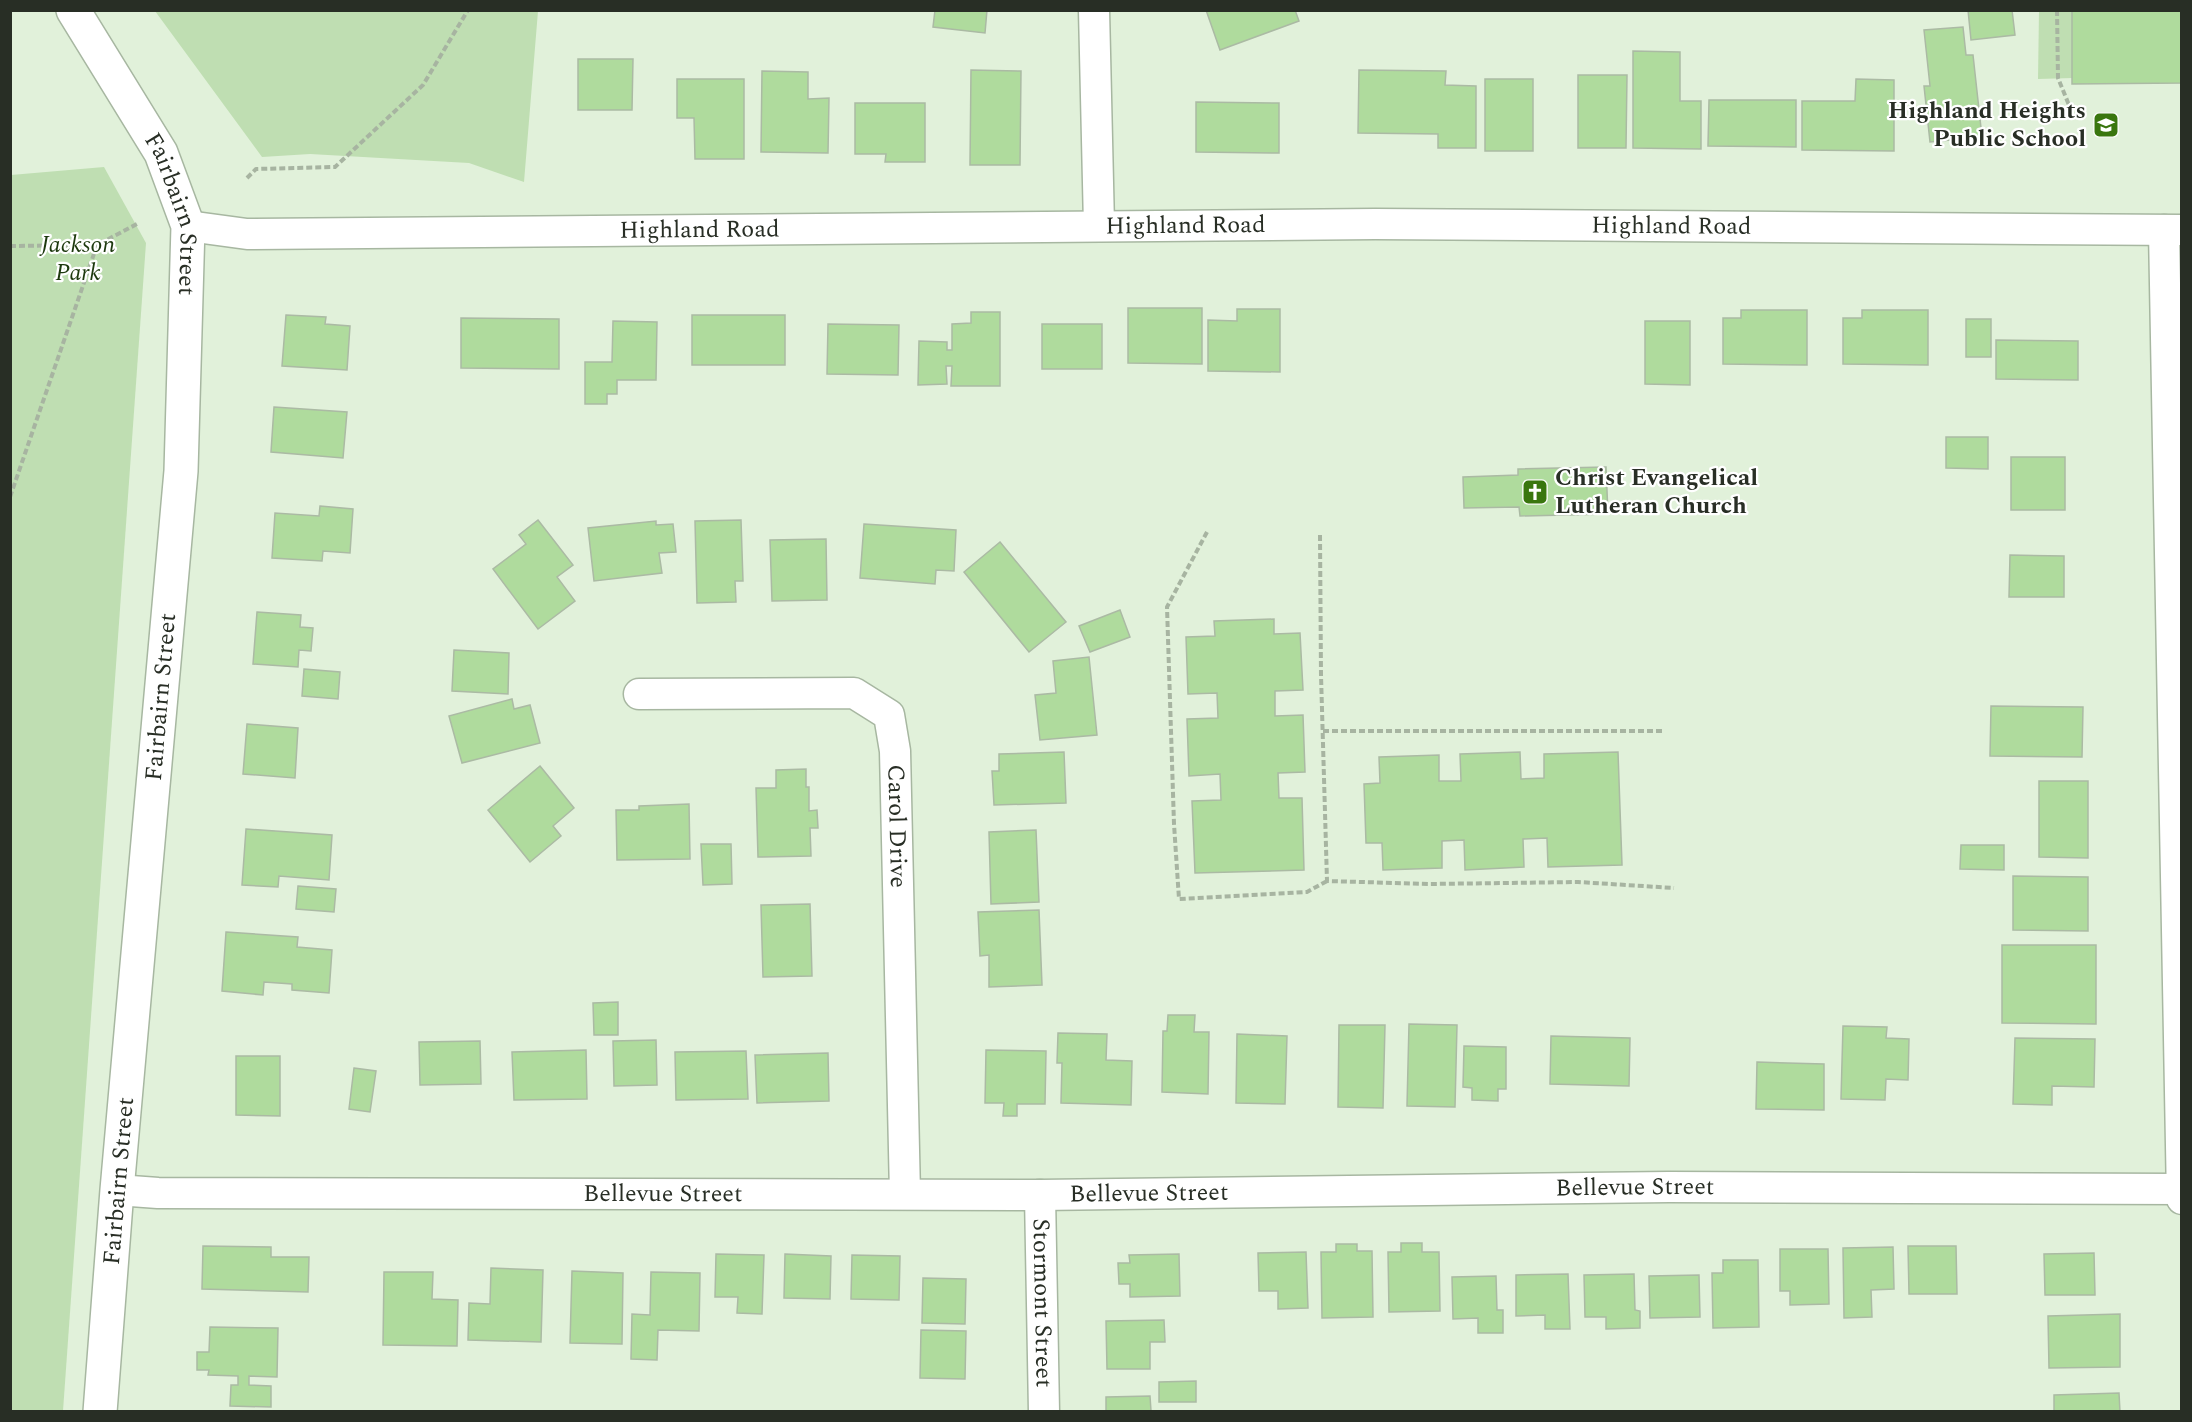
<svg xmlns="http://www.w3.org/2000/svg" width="2192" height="1422" font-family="Spectral,serif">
<rect width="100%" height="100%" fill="#e1f1da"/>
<!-- green -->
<g fill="#bfdeb2">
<polygon points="155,11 538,11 524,182 469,163 310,154 262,157"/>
<polygon points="2039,11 2072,11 2073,78 2038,79"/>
<polygon points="104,167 146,243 63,1411 11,1411 11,175"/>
</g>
<!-- building -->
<g fill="#afdb9d" stroke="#abbaa4" stroke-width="1.5">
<polygon points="935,10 987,10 985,33 933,27"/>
<polygon points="1206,10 1295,10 1299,21 1220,50"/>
<polygon points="1968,10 2012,10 2015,35 1971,40"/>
<polygon points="2072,10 2182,10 2182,83 2072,84"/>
<polygon points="1963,27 1966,55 1973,55 1982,137 1930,142 1924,86 1930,86 1924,30"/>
<polygon points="1633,51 1680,52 1680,101 1701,101 1701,149 1633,148"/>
<polygon points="578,59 633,59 632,110 578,110"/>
<polygon points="971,70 1021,71 1020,165 970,165"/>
<polygon points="1359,70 1446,71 1445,85 1476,86 1476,148 1438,148 1438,134 1358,133"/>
<polygon points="762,71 808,72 808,99 829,98 828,153 761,152"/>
<polygon points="1578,75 1627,75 1626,148 1578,148"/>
<polygon points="677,79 744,79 744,159 695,159 694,118 677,118"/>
<rect x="1485" y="79" width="48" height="72"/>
<polygon points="1856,79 1894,80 1894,151 1802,150 1802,101 1855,101"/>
<polygon points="1709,100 1796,100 1796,147 1708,146"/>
<polygon points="1196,102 1279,103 1279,153 1196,152"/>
<polygon points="855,103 925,103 925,162 885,162 886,154 855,154"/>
<polygon points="1128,308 1202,308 1202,364 1128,363"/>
<polygon points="1237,309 1280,309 1280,372 1208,371 1208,320 1237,321"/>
<polygon points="1741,310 1807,310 1807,365 1723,364 1723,318 1741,318"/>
<polygon points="1862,310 1928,310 1928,365 1843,364 1843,318 1862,318"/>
<polygon points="971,312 1000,312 1000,386 951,386 952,366 946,366 947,384 918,385 919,341 947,342 947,350 952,350 952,324 971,323"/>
<polygon points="286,315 326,317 325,324 350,326 347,370 282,366"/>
<rect x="692" y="315" width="93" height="50"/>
<polygon points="461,318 559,319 559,369 461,368"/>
<rect x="1966" y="319" width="25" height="38"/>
<polygon points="613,321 657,322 656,380 617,380 617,394 607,394 607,404 585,404 585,362 612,362"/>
<polygon points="1645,321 1690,321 1690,385 1645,384"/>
<polygon points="828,324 899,325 898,375 827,374"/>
<rect x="1042" y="324" width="60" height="45"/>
<polygon points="1996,340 2078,341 2078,380 1996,379"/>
<polygon points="274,407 347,412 343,458 271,452"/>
<polygon points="1946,437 1988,437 1988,469 1946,468"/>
<rect x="2011" y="457" width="54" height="53"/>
<polygon points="1606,467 1608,514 1520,516 1519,507 1464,508 1463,477 1518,475 1518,469"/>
<polygon points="320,506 353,509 350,553 323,551 322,561 272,558 275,513 319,516"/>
<polygon points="538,520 573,565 557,577 575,601 538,629 493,569 526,544 519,535"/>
<polygon points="741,520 743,581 735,581 736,602 697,603 695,521"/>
<polygon points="656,521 656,525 673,524 676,552 659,553 662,573 594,581 588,528"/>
<polygon points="864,524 956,530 954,571 936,570 935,584 860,578"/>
<polygon points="826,539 827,600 772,601 770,540"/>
<polygon points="1000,542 1066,622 1029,652 964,572"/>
<polygon points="2010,555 2064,556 2064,597 2009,597"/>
<polygon points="1120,610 1130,637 1090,652 1079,626"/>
<polygon points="257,612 301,615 300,627 313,628 311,651 299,650 298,667 253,664"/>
<polygon points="1274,619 1274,634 1300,633 1303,690 1275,691 1275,716 1303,715 1305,772 1278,773 1279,798 1302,798 1304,870 1195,873 1192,801 1221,800 1220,774 1189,776 1187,719 1218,718 1217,693 1188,694 1186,637 1215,636 1214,621"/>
<polygon points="454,650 509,653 508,694 452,691"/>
<polygon points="1089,657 1097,735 1040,740 1035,695 1056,693 1053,661"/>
<polygon points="304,669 340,672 338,699 302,696"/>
<polygon points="512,699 514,709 530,705 540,743 462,763 449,716"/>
<polygon points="1991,706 2083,707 2082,757 1990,756"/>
<polygon points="247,724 298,728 295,778 243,774"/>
<polygon points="1064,752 1066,803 994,805 992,771 999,771 999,754"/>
<polygon points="1520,752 1521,779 1544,778 1544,754 1618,752 1622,865 1548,867 1547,838 1523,839 1524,867 1465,870 1464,840 1442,841 1442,868 1383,870 1382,843 1366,843 1364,784 1380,783 1379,757 1439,755 1439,781 1461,781 1460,754"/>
<polygon points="540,766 574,808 553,826 561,836 530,862 488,810"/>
<polygon points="806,769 806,787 809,787 809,811 817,810 818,828 810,828 811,856 758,857 756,788 776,788 776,770"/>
<polygon points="2039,781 2088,781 2088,858 2039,857"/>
<polygon points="689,804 690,859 617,860 616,810 639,810 639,806"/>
<polygon points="246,829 332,835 329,880 279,876 278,887 242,885"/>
<polygon points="1036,830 1039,902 991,904 989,832"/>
<polygon points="701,844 731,844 732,884 703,885"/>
<polygon points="1961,845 2004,845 2004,870 1960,869"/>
<polygon points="2013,876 2088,877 2088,931 2013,930"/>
<polygon points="298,886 336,889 334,912 296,909"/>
<polygon points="810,904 812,976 763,977 761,905"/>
<polygon points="1039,910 1042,985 989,987 989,955 980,956 978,912"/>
<polygon points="226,932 298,937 297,947 332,950 329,993 292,990 292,984 264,982 263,995 222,991"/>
<polygon points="2002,945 2096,945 2096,1024 2002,1023"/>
<polygon points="618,1002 618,1035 594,1035 593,1003"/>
<polygon points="1168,1015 1195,1015 1194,1032 1209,1032 1208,1094 1162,1092 1163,1031 1167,1031"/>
<polygon points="1409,1024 1457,1025 1455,1107 1407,1106"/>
<polygon points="1339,1025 1385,1025 1383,1108 1338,1107"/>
<polygon points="1843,1026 1887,1027 1886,1038 1909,1039 1908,1080 1886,1079 1885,1100 1841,1099"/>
<polygon points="1058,1033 1107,1034 1106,1060 1132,1061 1131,1105 1061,1103 1062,1063 1057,1063"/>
<polygon points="1237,1034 1287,1036 1285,1104 1236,1103"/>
<polygon points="1551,1036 1630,1038 1629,1086 1550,1084"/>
<polygon points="2015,1038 2095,1039 2094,1087 2052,1086 2052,1105 2013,1104"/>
<polygon points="656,1040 657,1085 614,1086 613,1041"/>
<polygon points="480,1041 481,1084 420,1085 419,1042"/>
<polygon points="1464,1046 1506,1047 1506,1089 1498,1089 1498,1101 1472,1100 1472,1088 1463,1087"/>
<polygon points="586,1050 587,1099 514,1100 512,1052"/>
<polygon points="986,1050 1046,1051 1045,1104 1017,1104 1017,1116 1003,1116 1004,1103 985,1103"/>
<polygon points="746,1051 748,1099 676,1100 675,1052"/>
<polygon points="828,1053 829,1101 757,1103 755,1055"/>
<polygon points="236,1056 280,1056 280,1116 236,1115"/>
<polygon points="1757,1062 1824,1064 1824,1110 1756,1109"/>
<polygon points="354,1068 376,1071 370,1112 349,1109"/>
<polygon points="1401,1243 1422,1243 1422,1252 1439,1252 1440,1311 1389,1312 1388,1252 1401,1252"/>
<polygon points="1336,1244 1357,1244 1357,1251 1372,1251 1373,1317 1322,1318 1321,1252 1336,1252"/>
<polygon points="203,1246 271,1247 271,1257 309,1257 308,1292 202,1289"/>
<polygon points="1908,1246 1956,1246 1957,1294 1909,1294"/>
<polygon points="1893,1247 1894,1289 1871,1290 1872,1317 1844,1318 1843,1248"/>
<polygon points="1780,1249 1828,1249 1829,1304 1790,1305 1790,1291 1780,1291"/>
<polygon points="1306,1252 1308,1308 1278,1309 1278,1291 1259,1291 1258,1253"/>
<polygon points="2094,1253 2095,1295 2045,1295 2044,1254"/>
<polygon points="716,1254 764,1255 762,1314 737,1313 738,1297 715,1297"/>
<polygon points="785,1254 831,1256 830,1299 784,1298"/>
<polygon points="1179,1254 1180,1296 1130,1297 1130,1284 1119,1284 1118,1263 1130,1263 1129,1255"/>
<polygon points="852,1255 900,1256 899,1300 851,1299"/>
<polygon points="1723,1260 1758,1260 1759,1327 1713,1328 1712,1273 1723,1273"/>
<polygon points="491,1268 543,1270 541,1342 468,1340 469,1303 490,1304"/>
<polygon points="572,1271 623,1273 622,1344 570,1343"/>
<polygon points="384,1272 433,1272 432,1299 458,1300 457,1346 383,1345"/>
<polygon points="651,1272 700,1273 699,1331 658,1330 657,1360 631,1359 632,1314 650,1315"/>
<polygon points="1568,1274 1570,1329 1545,1329 1545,1315 1516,1316 1516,1275"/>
<polygon points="1634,1274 1635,1310 1640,1311 1640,1328 1606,1329 1606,1317 1585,1317 1584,1275"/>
<polygon points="1699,1275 1700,1317 1650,1318 1649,1276"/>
<polygon points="1496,1276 1497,1310 1503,1310 1503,1333 1478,1333 1478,1318 1453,1319 1452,1277"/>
<polygon points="923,1278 966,1279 965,1324 922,1323"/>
<polygon points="2120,1314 2120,1367 2049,1368 2048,1316"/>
<polygon points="1164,1320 1165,1342 1150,1342 1150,1369 1107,1369 1106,1321"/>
<polygon points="210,1327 278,1328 277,1377 249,1376 249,1385 271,1386 271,1407 230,1406 231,1385 238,1385 238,1376 208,1375 209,1370 197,1370 197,1352 209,1352"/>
<polygon points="921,1330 966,1331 965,1379 920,1378"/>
<polygon points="1196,1381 1196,1402 1159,1402 1159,1382"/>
<polygon points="2119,1393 2120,1412 2054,1412 2054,1395"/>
<polygon points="1150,1396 1151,1411 1196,1412 1106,1412 1106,1397"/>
</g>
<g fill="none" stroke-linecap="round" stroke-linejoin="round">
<!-- minor casing -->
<g stroke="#a7b7a1" stroke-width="33">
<g id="minor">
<polyline points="1094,10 1099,226"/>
<path id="s1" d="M188 226 247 234 1375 224 2182 230"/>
<polyline points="2164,230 2182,1199"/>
<path id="s2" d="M639 694 854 693 889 715 895 751 905 1194"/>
<path id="s3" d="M117 1190 158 1193 1040 1195 1669 1187 2182 1189"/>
<path id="s4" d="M1040 1195 1044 1412"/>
</g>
</g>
<!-- secondary casing -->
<g stroke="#a7b7a1" stroke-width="36">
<g id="secondary">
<path id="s5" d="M73 10 161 153 188 226 181 471 117 1190 100 1412"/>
</g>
</g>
<!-- path -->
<g stroke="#a7b4a1" stroke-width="4" stroke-dasharray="6 3" stroke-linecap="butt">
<polyline points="2057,10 2058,78 2071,110"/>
<polyline points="247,178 256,169 335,167 423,85 468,10"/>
<polyline points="10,246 97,245 137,224"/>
<polyline points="10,497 97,245"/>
<polyline points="1207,532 1167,607 1174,824 1179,899 1307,892 1327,881"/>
<polyline points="1320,535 1321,675 1327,881 1430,884 1578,882 1674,888"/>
<polyline points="1323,731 1664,731"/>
</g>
<!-- minor -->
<use href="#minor" stroke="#fff" stroke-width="30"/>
<!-- secondary -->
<use href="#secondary" stroke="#fff" stroke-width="33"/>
</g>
<!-- icons -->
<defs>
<g id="school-square" transform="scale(1.35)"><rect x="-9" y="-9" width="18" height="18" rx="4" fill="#39760e" stroke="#fff"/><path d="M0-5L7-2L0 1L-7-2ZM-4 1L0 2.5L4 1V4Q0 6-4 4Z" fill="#fff"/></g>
<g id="church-square" transform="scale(1.35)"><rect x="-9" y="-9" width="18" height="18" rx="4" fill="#39760e" stroke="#fff"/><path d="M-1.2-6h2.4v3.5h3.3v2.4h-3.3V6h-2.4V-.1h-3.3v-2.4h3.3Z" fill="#fff"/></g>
</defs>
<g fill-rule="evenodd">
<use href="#school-square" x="2106" y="125"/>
<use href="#church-square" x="1535" y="492"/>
</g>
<g text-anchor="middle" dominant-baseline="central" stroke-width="4.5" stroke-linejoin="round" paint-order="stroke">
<!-- poi labels -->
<g font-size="24" font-weight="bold" fill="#282e25" stroke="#fff" text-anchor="end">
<text x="2086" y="111">Highland Heights<tspan x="2086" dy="28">Public School</tspan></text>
<text x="1555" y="478" text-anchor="start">Christ Evangelical<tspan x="1555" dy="28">Lutheran Church</tspan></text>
</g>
<!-- street labels -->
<g font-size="24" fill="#282e25" stroke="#fff">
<text stroke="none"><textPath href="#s5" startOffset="231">Fairbairn Street</textPath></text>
<text stroke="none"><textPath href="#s1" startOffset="998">Highland Road</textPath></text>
<text stroke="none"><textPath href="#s1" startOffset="1484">Highland Road</textPath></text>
<text stroke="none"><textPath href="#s1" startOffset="512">Highland Road</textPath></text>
<text transform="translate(161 697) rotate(-85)">Fairbairn Street</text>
<text stroke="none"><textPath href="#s2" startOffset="368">Carol Drive</textPath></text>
<text transform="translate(119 1181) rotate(-85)">Fairbairn Street</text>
<text stroke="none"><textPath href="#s3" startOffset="1518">Bellevue Street</textPath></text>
<text stroke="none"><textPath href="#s3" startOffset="546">Bellevue Street</textPath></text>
<text stroke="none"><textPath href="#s3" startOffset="1032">Bellevue Street</textPath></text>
<text stroke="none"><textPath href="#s4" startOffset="108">Stormont Street</textPath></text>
</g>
<!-- park labels -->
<g font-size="24" font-style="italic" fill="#1d390e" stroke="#fff">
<text x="78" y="245">Jackson<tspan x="78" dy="28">Park</tspan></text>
</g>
</g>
<!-- border -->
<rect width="2192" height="1422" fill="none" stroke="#282e25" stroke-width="24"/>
</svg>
